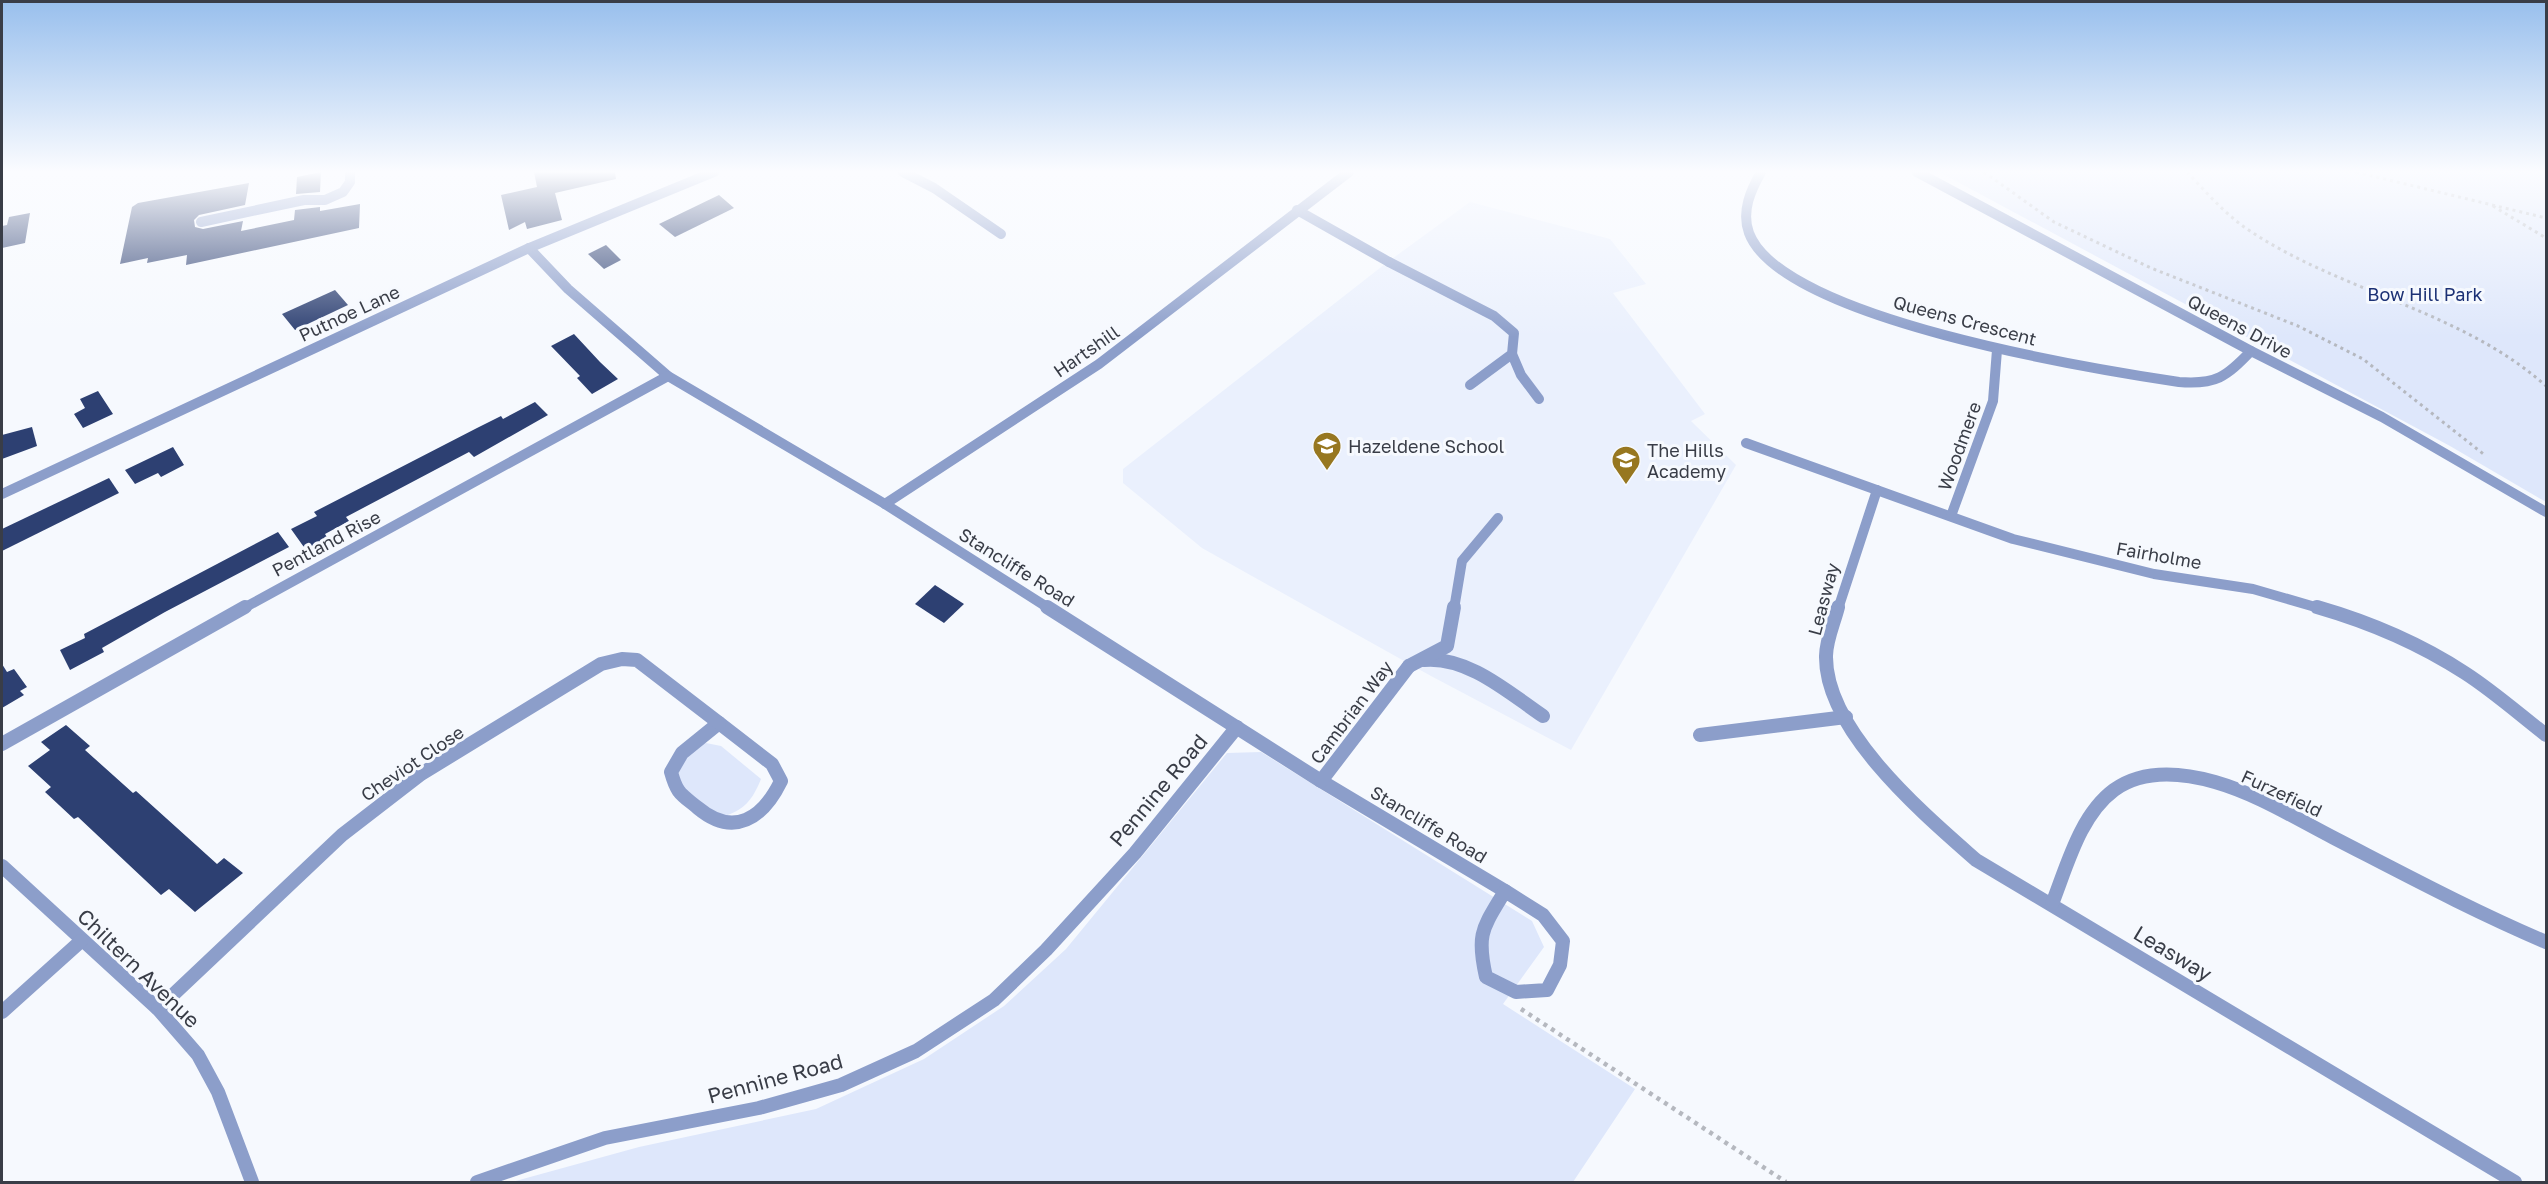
<svg xmlns="http://www.w3.org/2000/svg" width="2548" height="1184" font-family="'Golos Text',sans-serif">
<rect width="100%" height="100%" fill="#f6f9fe"/>
<!-- built -->
<polygon fill="#eaf0fd" points="1470,202 1610,239 1646,284 1613,293 1705,414 1691,421 1736,465 1571,750 1431,676 1202,548 1123,483 1123,469 1385,264"/>
<!-- green -->
<g fill="#dee7fb">
<polygon points="1939,172 2546,172 2546,502 2450,446"/>
<path d="M706 743 721 746 761 779C752 801 744 810 722 817L672 781 690 749Z"/>
<polygon points="1261,752 1532,921 1544,947 1503,1004 1635,1089 1573,1182 512,1182 639,1147 816,1109 924,1059 1004,1006 1066,949 1227,753"/>
</g>
<!-- building -->
<g fill="#2d4072">
<polygon points="321,172 320,192 296,194 297,177"/>
<polygon points="534,172 615,172 616,179 555,193 562,220 527,229 525,222 509,230 501,195 537,187"/>
<polygon points="249,183 245,205 199,215 194,220 195,227 203,229 243,221 241,231 294,220 295,210 320,207 320,211 360,204 359,228 186,265 187,255 147,263 148,258 120,264 132,207 138,203"/>
<polygon points="719,195 734,208 675,237 659,224"/>
<polygon points="30,213 25,243 2,248 2,226 7,225 9,217"/>
<polygon points="606,245 621,260 604,269 588,254"/>
<polygon points="335,290 348,305 295,330 282,314"/>
<polygon points="574,334 600,362 618,379 592,394 577,378 580,376 551,346"/>
<polygon points="98,391 113,414 83,428 74,414 85,408 80,399"/>
<polygon points="535,402 548,415 474,457 469,452 346,517 349,521 325,534 328,539 306,550 291,529 317,516 314,512 477,428 501,416 503,419"/>
<polygon points="32,427 37,446 2,459 2,435"/>
<polygon points="173,447 184,465 161,477 158,473 135,484 125,470"/>
<polygon points="109,478 119,493 2,551 2,529"/>
<polygon points="278,532 289,547 165,612 102,648 104,652 70,670 60,650 85,638 84,634"/>
<polygon points="935,585 964,604 944,623 915,604"/>
<polygon points="2,664 7,672 14,669 27,687 20,691 24,695 2,708"/>
<polygon points="66,725 90,746 85,750 133,793 136,791 217,864 224,858 243,873 195,912 169,889 161,895 78,817 74,819 45,792 51,787 28,766 50,750 41,742"/>
</g>
<g fill="none" stroke-linecap="round" stroke-linejoin="round">
<!-- path-far1 -->
<g stroke="#b5b8bf" stroke-width="3" stroke-dasharray="3 4" stroke-linecap="butt">
<polyline points="1984,172 2054,222 2151,268 2298,326 2363,359 2486,456"/>
<path d="M2187 172C2206 192 2224 213 2247 229 2340 292 2461 310 2546 386"/>
<polyline points="2356,172 2546,218"/>
<polyline points="2493,206 2546,238"/>
</g>
<!-- path -->
<polyline stroke="#b5b8bf" stroke-width="4.5" stroke-dasharray="4 5" stroke-linecap="butt" points="1521,1009 1786,1182"/>
<!-- service-far1 -->
<g stroke="#8c9eca" stroke-width="10">
<polyline points="1389,262 1494,316 1514,333 1512,354 1470,385"/>
<polyline points="1512,354 1521,375 1539,399"/>
<polyline points="1454,609 1462,561 1498,518"/>
</g>
<!-- service -->
<g stroke="#8c9eca" stroke-width="14">
<path d="M1424 660C1468 656 1509 693 1543 716"/>
<polyline points="1409,666 1447,646 1454,607"/>
</g>
<!-- minor-far1 -->
<g stroke="#8c9eca" stroke-width="10">
<polyline points="903,172 934,188 1001,234"/>
<path d="M1761 172C1751 190 1741 211 1749 233 1781 319 2093 369 2179 382 2216 385 2226 377 2251 351"/>
<polyline points="1297,210 1389,262"/>
<polyline points="201,222 304,200 325,200 343,192 350,182 350,172"/>
<polyline points="529,248 568,289 668,376 885,504 1050,609"/>
<polyline points="1746,443 2013,539 2154,574 2253,589 2322,609"/>
<polyline points="885,504 1099,364 1349,172"/>
<polyline points="1951,516 1993,401 1997,350"/>
<polyline points="242,609 668,376"/>
<polyline points="1838,609 1877,490"/>
</g>
<!-- minor -->
<g stroke="#8c9eca" stroke-width="14">
<polyline points="1047,607 1321,781 1505,891"/>
<path d="M1838 607C1834 623 1826 640 1826 656 1825 731 1925 815 1976 860L2515 1182"/>
<path d="M2317 607C2369 622 2419 643 2465 673 2493 691 2519 714 2546 735"/>
<path d="M719 723 772 764 781 781C763 818 734 838 698 808 681 794 677 794 671 772L682 753Z"/>
<polyline points="1700,735 1846,717"/>
<polyline points="2,744 245,607"/>
<polyline points="1321,781 1409,666"/>
<polyline points="2,866 158,1009 198,1055 218,1092 252,1182"/>
<path d="M1505 891 1543 915 1563 941 1560 965 1547 990 1516 992 1486 977C1476 933 1483 928 1505 891Z"/>
<path d="M2052 904C2067 866 2080 815 2114 790 2143 769 2183 773 2215 782 2257 794 2295 818 2334 838 2404 874 2473 911 2546 942"/>
<polyline points="158,1009 342,835 421,774 601,664 622,659 637,660 719,723"/>
<polyline points="2,1012 81,941"/>
<polyline points="477,1182 605,1138 759,1108 841,1085 916,1051 994,1000 1046,950 1135,853 1237,727"/>
</g>
<!-- tertiary -->
<g stroke="#8c9eca" stroke-width="10">
<polyline points="1917,172 2251,351 2382,417 2546,512"/>
<polyline points="2,494 529,248 714,172"/>
</g>
</g>
<!-- sky -->
<linearGradient id="sky" x2="0" y2="1"><stop stop-color="#98bfed"/><stop offset="0.51" stop-color="#fbfcff"/><stop offset="1" stop-color="#fbfcff" stop-opacity="0"/></linearGradient>
<rect width="2548" height="337" fill="url(#sky)"/>
<!-- icons -->
<defs>
<g id="school-pin" transform="scale(1.5)"><path d="M0 17L-7.5 6A9.5 9.5 0 1 1 7.5 6Z" fill="#977720" stroke="#f6f9fe"/><path d="M0-5L7-2L0 1L-7-2ZM-4 1L0 2.5L4 1V4Q0 6-4 4Z" fill="#fff"/></g>
</defs>
<g fill-rule="evenodd">
<use href="#school-pin" x="1327" y="446"/>
<use href="#school-pin" x="1626" y="460"/>
</g>
<g text-anchor="middle" dominant-baseline="central" stroke-width="6" stroke-linejoin="round" paint-order="stroke">
<!-- park labels -->
<g font-size="18" fill="#1c3175" stroke="#f6f9fe">
<text x="2425" y="294">Bow Hill Park</text>
</g>
<!-- street labels -->
<g font-size="18" fill="#393d47" stroke="#f6f9fe">
<text transform="translate(349 313) rotate(-25)">Putnoe Lane</text>
<text transform="translate(1965 320) rotate(15)">Queens Crescent</text>
<text transform="translate(2240 326) rotate(28)">Queens Drive</text>
<text transform="translate(1086 351) rotate(-35)">Hartshill</text>
<text transform="translate(1959 446) rotate(-70)">Woodmere</text>
<text transform="translate(326 543) rotate(-28)">Pentland Rise</text>
<text transform="translate(2159 555) rotate(10)">Fairholme</text>
<text transform="translate(1017 567) rotate(32)">Stancliffe Road</text>
<text transform="translate(1823 599) rotate(-75)">Leasway</text>
<text transform="translate(1351 712) rotate(-53)">Cambrian Way</text>
<text transform="translate(412 763) rotate(-34)">Cheviot Close</text>
<text transform="translate(2282 793) rotate(25)">Furzefield</text>
<text transform="translate(1429 824) rotate(31)">Stancliffe Road</text>
</g>
<!-- poi labels -->
<g font-size="18" fill="#393d47" stroke="#f6f9fe" text-anchor="start">
<text x="1348" y="446">Hazeldene School</text>
<text x="1647" y="450">The Hills<tspan x="1647" dy="21">Academy</tspan></text>
</g>
<!-- near-street labels -->
<g font-size="21" fill="#393d47" stroke="#f6f9fe">
<text transform="translate(1158 790) rotate(-50)">Pennine Road</text>
<text transform="translate(2173 953) rotate(31)">Leasway</text>
<text transform="translate(139 968) rotate(44)">Chiltern Avenue</text>
<text transform="translate(775 1078) rotate(-15)">Pennine Road</text>
</g>
</g>
<!-- border -->
<rect width="2548" height="1184" fill="none" stroke="#393d47" stroke-width="6"/>
</svg>
